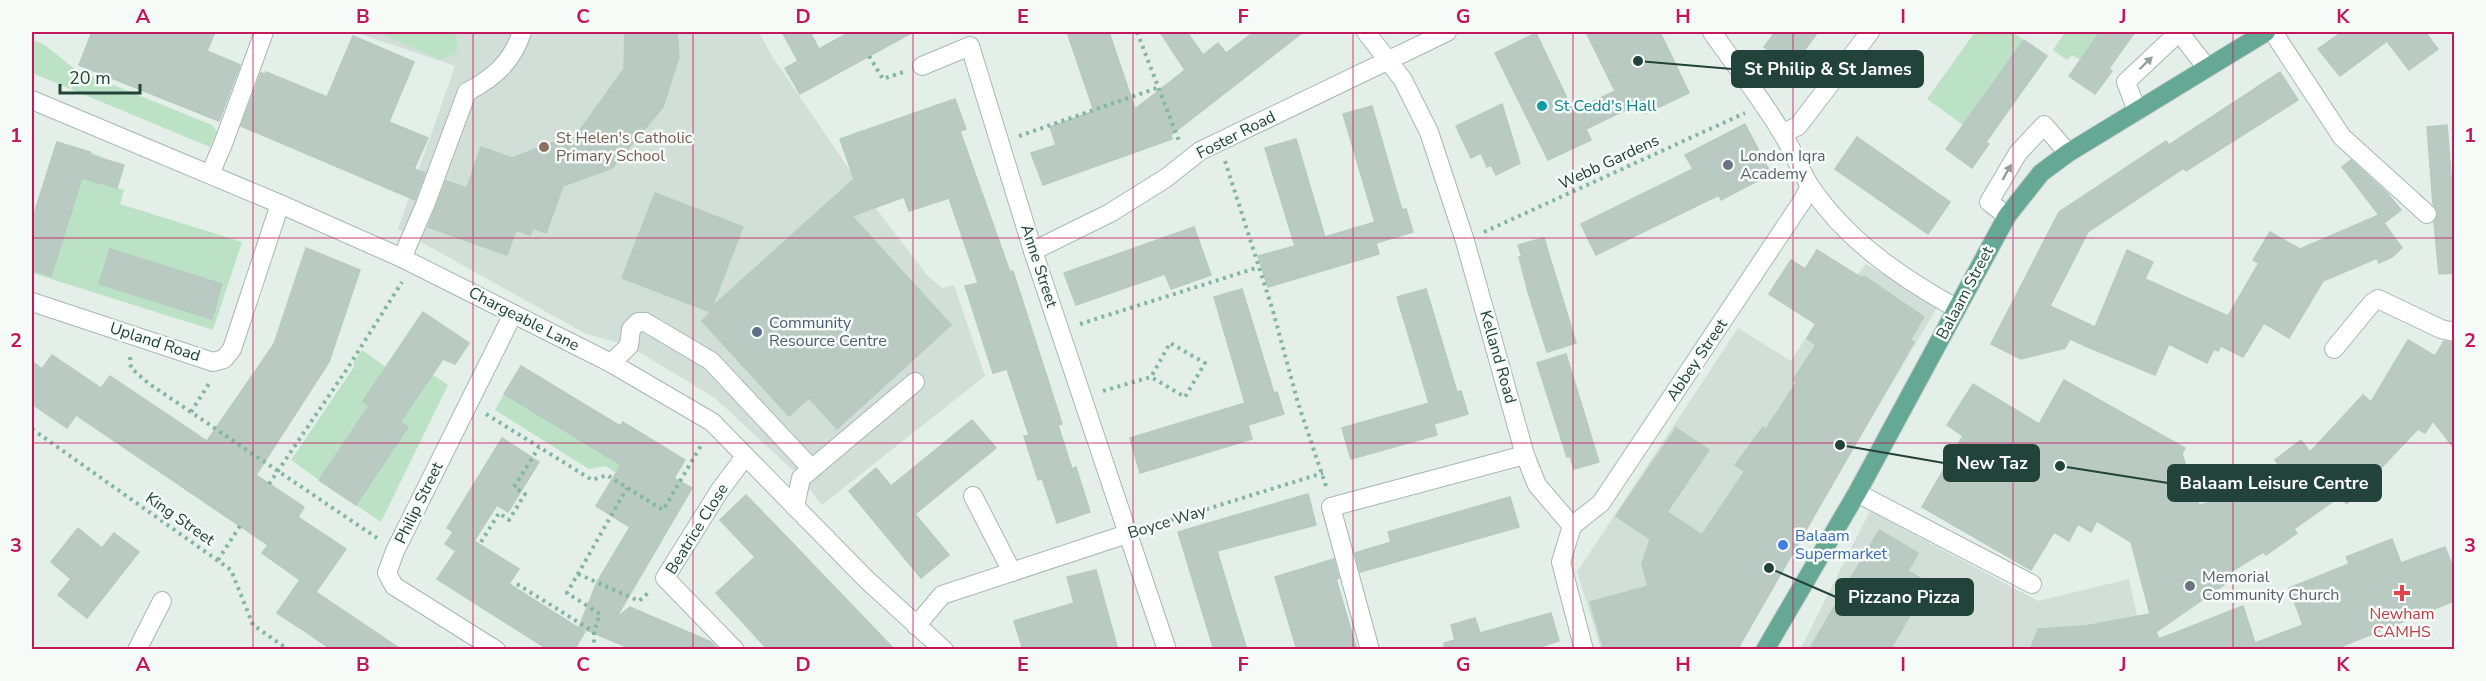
<svg xmlns="http://www.w3.org/2000/svg" width="2486" height="681" font-family="'Nunito Sans',sans-serif">
<rect width="100%" height="100%" fill="#e5efea"/>
<!-- built -->
<g fill="#d2dfd9">
<polygon points="354,32 759,32 772,56 875,207 926,274 942,288 954,285 985,376 822,505 801,478 715,398 629,346 584,333 398,229 455,66"/>
<polygon points="1866,264 1938,306 1735,649 1601,649 1577,572 1738,328 1791,361 1823,310 1842,294"/>
<polygon points="1870,511 2038,601 2129,579 2142,638 2152,650 1800,650"/>
</g>
<!-- green -->
<g fill="#bce2c5" fill-rule="evenodd">
<polygon points="377,32 448,32 457,36 457,53 441,60"/>
<polygon points="1975,32 2012,32 2024,40 1963,125 1927,99"/>
<polygon points="2060,32 2100,32 2080,60 2072,55 2067,60 2053,50 2064,34"/>
<polygon points="32,39 46,46 76,70 212,125 217,132 210,147 32,73"/>
<path d="M90 152 111 161 104 185 124 190 120 204 242 242 213 330 32 273V270L51 276ZM110 249 222 284 212 319 99 284Z"/>
<polygon points="362,350 386,367 363,401 369,406 319,480 291,460 354,367 353,364"/>
<polygon points="432,374 448,385 381,522 356,505 408,427 400,422"/>
<polygon points="504,394 603,455 606,450 661,499 605,466 589,469 495,410"/>
</g>
<!-- building -->
<g fill="#b9cac3" stroke="#b6cac1" stroke-width="1.5">
<polygon points="92,32 215,32 207,51 240,65 219,121 79,65"/>
<polygon points="625,32 677,32 679,57 663,107 612,168 563,186 546,233 533,228 530,235 516,230 507,255 428,227 446,181 467,188 481,147 512,158 578,133 624,69"/>
<polygon points="782,32 810,32 819,49 850,32 913,32 800,94 785,68 798,61"/>
<polygon points="1067,32 1109,32 1135,109 1185,70 1160,32 1187,32 1203,55 1218,43 1226,53 1254,32 1303,32 1171,135 1172,139 1043,185 1031,153 1056,145 1050,127 1094,111"/>
<polygon points="1586,32 1660,32 1689,93 1645,114 1640,104 1615,115 1586,129 1591,140 1548,160 1495,53 1536,33 1573,111 1615,91"/>
<polygon points="1775,32 1818,32 1792,67 1764,47"/>
<polygon points="2100,32 2135,32 2109,68 2112,71 2095,94 2069,76"/>
<polygon points="2342,32 2425,32 2438,49 2409,70 2387,41 2340,76 2318,49"/>
<polygon points="353,36 414,62 389,122 428,138 414,169 425,173 415,200 241,126 261,73 265,74 266,72 327,97"/>
<polygon points="2024,40 2047,56 1986,142 1989,144 1972,168 1946,149"/>
<polygon points="2280,72 2298,100 2186,171 2184,168 2088,232 2050,306 2095,327 2127,250 2153,262 2145,279 2228,316 2259,263 2253,260 2270,232 2300,249 2379,215 2342,167 2351,160 2388,194 2401,210 2384,223 2402,248 2392,257 2379,263 2377,258 2323,281 2289,338 2264,323 2243,357 2221,346 2218,351 2214,349 2207,363 2169,344 2155,375 2083,345 2084,343 2081,344 2070,339 2065,348 2021,359 1991,344 2059,212 2166,141 2169,145"/>
<polygon points="955,99 966,129 960,131 1010,272 1013,271 1062,424 1058,425 1072,469 1076,467 1090,512 1057,523 1042,478 1038,480 1024,436 1029,435 1007,369 993,373 965,286 978,283 949,198 909,211 904,197 852,216 951,325 837,429 809,398 789,416 702,321 711,312 622,278 655,193 743,227 712,307 854,179 840,139"/>
<polygon points="1502,104 1520,163 1496,175 1491,165 1487,167 1481,153 1471,158 1456,126"/>
<polygon points="1372,106 1402,210 1406,209 1413,232 1376,243 1379,254 1268,287 1258,256 1295,246 1265,148 1296,139 1325,237 1375,222 1343,114"/>
<polygon points="1745,124 1771,174 1721,200 1719,195 1596,255 1581,224 1693,169 1685,155"/>
<polygon points="2447,125 2454,214 2454,273 2439,274 2434,222 2438,211 2433,204 2427,127"/>
<polygon points="1857,137 1950,202 1928,234 1835,169"/>
<polygon points="57,142 90,152 89,155 124,165 117,188 82,178 51,276 32,270 32,220"/>
<polygon points="1194,227 1211,275 1171,289 1165,274 1076,305 1064,273"/>
<polygon points="1544,238 1576,343 1547,352 1528,292 1519,257 1522,257 1518,245"/>
<polygon points="306,248 360,270 329,362 256,475 304,507 298,517 346,549 316,592 402,650 332,650 300,628 277,613 300,580 262,553 268,545 76,415 67,428 32,404 32,361 42,369 52,355 101,388 110,376 207,441 274,344"/>
<polygon points="110,249 222,284 212,319 99,284"/>
<polygon points="1817,250 1862,278 1864,276 1924,317 1910,340 1914,342 1737,650 1604,650 1590,602 1648,586 1642,564 1650,539 1616,516 1676,428 1709,450 1667,512 1702,535 1745,471 1735,465 1763,427 1766,429 1797,382 1793,380 1816,345 1807,339 1816,324 1769,294 1791,260 1805,269"/>
<polygon points="1242,289 1274,393 1277,392 1284,414 1248,425 1252,439 1140,473 1130,438 1245,403 1214,297"/>
<polygon points="1426,289 1457,392 1461,391 1468,414 1434,424 1437,435 1351,459 1342,428 1429,403 1397,297"/>
<polygon points="423,312 469,343 455,364 443,359 400,422 408,427 356,505 319,480 369,406 363,401"/>
<polygon points="2408,340 2435,356 2444,341 2454,343 2454,448 2433,421 2425,433 2418,429 2347,504 2339,497 2294,529 2297,533 2266,555 2263,552 2232,571 2234,578 2156,632 2159,639 2243,606 2255,643 2303,625 2289,588 2349,564 2346,557 2392,539 2401,563 2445,547 2454,570 2454,601 2333,650 2030,650 2038,629 2085,626 2150,614 2131,542 2097,521 2091,532 2078,524 2069,541 2054,532 2031,570 1922,507 1963,436 1947,425 1973,384 2039,424 2064,380 2185,448 2182,454 2199,505 2229,498 2278,464 2275,460 2301,440 2310,452 2363,395 2371,402"/>
<polygon points="1566,354 1599,462 1574,469 1570,456 1567,457 1537,363"/>
<polygon points="521,366 620,426 623,422 685,460 674,478 692,488 616,618 630,607 711,642 719,650 634,650 579,627 597,582 630,527 596,506 621,465 504,394"/>
<polygon points="972,420 996,448 915,514 949,555 921,578 849,491 876,468 891,486"/>
<polygon points="502,438 539,462 508,512 497,505 474,541 519,569 509,584 585,632 574,650 549,650 437,579 456,551 445,544 453,532 447,528"/>
<polygon points="1308,494 1316,525 1217,551 1247,650 1214,650 1178,532"/>
<polygon points="746,495 778,528 895,650 768,650 716,593 755,557 720,520"/>
<polygon points="1510,497 1519,527 1360,572 1355,553 1391,542 1388,532"/>
<polygon points="78,528 102,548 114,533 139,552 87,618 58,595 71,579 51,562"/>
<polygon points="1879,530 1918,553 1908,571 1929,583 1890,650 1809,650"/>
<polygon points="1334,559 1339,578 1336,579 1357,650 1297,650 1275,577"/>
<polygon points="1096,570 1118,650 1023,650 1014,621 1074,603 1067,577"/>
<polygon points="1551,613 1559,641 1530,650 1445,650 1444,643 1455,640 1451,625 1475,618 1480,633"/>
</g>
<g fill="none" stroke-linecap="round" stroke-linejoin="round">
<!-- minor casing -->
<g stroke="#a6b8b1" stroke-width="20">
<g id="minor">
<polyline points="1366,32 1403,80 1429,132 1465,241 1525,455 1537,485 1572,526 1561,562 1584,650"/>
<path d="M1712 32C1735 65 1761 98 1782 133 1793 150 1799 169 1810 186 1846 240 1900 277 1956 308"/>
<polyline points="2273,32 2342,137 2427,214"/>
<polyline points="922,66 970,46 1033,251 1167,650"/>
<polyline points="32,100 280,204 402,258 611,363 712,422 867,580 944,650"/>
<polyline points="2137,111 2126,82 2179,32 2207,68"/>
<polyline points="1783,133 1798,126 1870,32"/>
<polyline points="210,174 223,144 264,32"/>
<polyline points="2007,216 1989,202 2018,153 2044,125 2068,153"/>
<polyline points="1033,251 1110,213 1166,178 1200,151 1447,32"/>
<path d="M402 258 425 205 467 92C495 77 512 62 522 32"/>
<polyline points="32,302 213,362 224,359 232,349 280,204"/>
<polyline points="2334,349 2372,303 2378,299 2441,329 2454,332"/>
<polyline points="611,363 629,346 631,329 638,322 645,322 711,361 811,468"/>
<polyline points="1857,493 2032,584"/>
<polyline points="973,496 1012,572"/>
<polyline points="795,507 801,478 915,382"/>
<polyline points="1572,526 1601,503 1803,200 1810,186"/>
<polyline points="916,626 942,595 1127,534"/>
<polyline points="137,650 162,601"/>
<polyline points="496,650 394,586 387,573 395,551 513,314"/>
<polyline points="735,650 665,578 720,490 744,458"/>
<polyline points="1370,650 1331,507 1525,455"/>
</g>
</g>
<!-- major casing -->
<g stroke="#c1cac8" stroke-width="20">
<polyline id="major" points="1765,650 1857,493 2007,216 2041,173 2068,153 2266,32"/>
</g>
<!-- path -->
<g stroke="#82b6a3" stroke-width="4" stroke-dasharray="3 4.5" stroke-linecap="butt">
<polyline points="1137,32 1179,141"/>
<polyline points="869,56 883,79 903,72"/>
<polyline points="1019,136 1157,88"/>
<polyline points="1225,161 1273,311 1298,403 1326,486"/>
<polyline points="1484,232 1745,113"/>
<polyline points="1080,324 1259,267"/>
<polyline points="130,357 131,368 148,383 377,538"/>
<polyline points="1103,391 1151,377 1185,397 1205,363 1170,343 1151,377"/>
<polyline points="191,412 210,382"/>
<polyline points="486,414 592,480 607,475 663,510 702,444"/>
<polyline points="32,429 231,570 253,625 289,650"/>
<polyline points="269,484 347,369 402,282"/>
<polyline points="1149,527 1323,473"/>
<polyline points="481,542 499,513 509,520 525,494 514,487 539,447"/>
<polyline points="218,560 240,526"/>
<polyline points="578,574 639,601 649,592"/>
<polyline points="517,584 594,632"/>
<polyline points="594,650 594,632 600,614 567,593 627,488"/>
</g>
<!-- minor -->
<use href="#minor" stroke="#fff" stroke-width="18"/>
<!-- major -->
<use href="#major" stroke="#65a995" stroke-width="18"/>
</g>
<!-- one-way arrows -->
<defs><path id="oneway-solid" d="M-6-.8H1V-3.2L6.5 0L1 3.2V.8H-6Z" transform="scale(1.5)"/></defs>
<g fill="#90a19c">
<use href="#oneway-solid" transform="translate(2146 63) rotate(-44)"/>
<use href="#oneway-solid" transform="translate(2007 172) rotate(-60)"/>
</g>
<!-- grid -->
<path fill="none" stroke="#c2185b" stroke-width="1.5" stroke-opacity="0.55" d="M253 32V650M473 32V650M693 32V650M913 32V650M1133 32V650M1353 32V650M1573 32V650M1793 32V650M2013 32V650M2233 32V650M32 238H2454M32 443H2454"/>
<!-- markers -->
<circle fill="#0f9aa8" stroke="#f6fbf8" stroke-width="2" cx="1542" cy="106" r="6"/>
<circle fill="#8d6e63" stroke="#f6fbf8" stroke-width="2" cx="544" cy="147" r="6"/>
<g fill="#6b7280" stroke="#f6fbf8" stroke-width="2">
<circle cx="1728" cy="165" r="6"/>
<circle cx="2190" cy="586" r="6"/>
</g>
<circle fill="#5c6f8a" stroke="#f6fbf8" stroke-width="2" cx="757" cy="332" r="6"/>
<circle fill="#3f7fe0" stroke="#f6fbf8" stroke-width="2" cx="1783" cy="545" r="6"/>
<path fill="#e0444e" stroke="#f6fbf8" stroke-width="2" d="M2399 584h6v6h6v6h-6v6h-6v-6h-6v-6h6z"/>
<g text-anchor="middle" dominant-baseline="central" stroke-width="5" stroke-linejoin="round" paint-order="stroke">
<!-- culture labels -->
<g font-size="16" fill="#0d838f" stroke="#f6fbf8" text-anchor="start">
<text x="1554" y="106">St Cedd's Hall</text>
</g>
<!-- street labels -->
<g font-size="16" fill="#214339" stroke="#f6fbf8">
<text transform="translate(1236 135) rotate(-27)">Foster Road</text>
<text transform="translate(1609 162) rotate(-25)">Webb Gardens</text>
<text transform="translate(1039 266) rotate(72)">Anne Street</text>
<text transform="translate(1965 293) rotate(-62)">Balaam Street</text>
<text transform="translate(524 319) rotate(27)">Chargeable Lane</text>
<text transform="translate(155 342) rotate(18)">Upland Road</text>
<text transform="translate(1498 357) rotate(74)">Kelland Road</text>
<text transform="translate(1697 360) rotate(-56)">Abbey Street</text>
<text transform="translate(419 503) rotate(-64)">Philip Street</text>
<text transform="translate(180 519) rotate(35)">King Street</text>
<text transform="translate(1167 522) rotate(-17)">Boyce Way</text>
<text transform="translate(697 529) rotate(-58)">Beatrice Close</text>
</g>
<!-- education labels -->
<g font-size="16" fill="#785e54" stroke="#f6fbf8" text-anchor="start">
<text x="556" y="138">St Helen's Catholic<tspan x="556" dy="18">Primary School</tspan></text>
</g>
<!-- worship labels -->
<g font-size="16" fill="#5b616d" stroke="#f6fbf8" text-anchor="start">
<text x="1740" y="156">London Iqra<tspan x="1740" dy="18">Academy</tspan></text>
<text x="2202" y="577">Memorial<tspan x="2202" dy="18">Community Church</tspan></text>
</g>
<!-- service labels -->
<g font-size="16" fill="#4e5e75" stroke="#f6fbf8" text-anchor="start">
<text x="769" y="323">Community<tspan x="769" dy="18">Resource Centre</tspan></text>
</g>
<!-- shop labels -->
<g font-size="16" fill="#366cbe" stroke="#f6fbf8" text-anchor="start">
<text x="1795" y="536">Balaam<tspan x="1795" dy="18">Supermarket</tspan></text>
</g>
<!-- health labels -->
<g font-size="16" fill="#be3a42" stroke="#f6fbf8">
<text x="2402" y="614">Newham<tspan x="2402" dy="18">CAMHS</tspan></text>
</g>
</g>
<!-- callouts -->
<path fill="none" stroke="#214339" stroke-width="2" d="M1638 61L1732 69M1840 445L1944 463M2060 466L2168 483M1769 568L1836 597"/>
<g fill="#214339" stroke="#f6fbf8" stroke-width="2">
<circle cx="1638" cy="61" r="6"/>
<circle cx="1840" cy="445" r="6"/>
<circle cx="2060" cy="466" r="6"/>
<circle cx="1769" cy="568" r="6"/>
</g>
<g fill="#214339" stroke="#214339" stroke-width="2">
<rect x="1732" y="51" width="191" height="36" rx="6"/>
<rect x="1944" y="445" width="95" height="36" rx="6"/>
<rect x="2168" y="465" width="213" height="36" rx="6"/>
<rect x="1836" y="579" width="137" height="36" rx="6"/>
</g>
<g font-size="18" text-anchor="middle" font-weight="bold" fill="#fff">
<text x="1828" y="75">St Philip &amp; St James</text>
<text x="1992" y="469">New Taz</text>
<text x="2274" y="489">Balaam Leisure Centre</text>
<text x="1904" y="603">Pizzano Pizza</text>
</g>
<!-- border -->
<rect width="2486" height="681" fill="none" stroke="#f6fbf8" stroke-width="66"/>
<!-- scale -->
<path d="M60 84v9h80v-9" fill="none" stroke="#214339" stroke-width="3"/>
<text x="69" y="84" font-size="18" fill="#214339" stroke="#f6fbf8" stroke-width="4.5" paint-order="stroke">20 m</text>
<rect x="33" y="33" width="2420" height="615" fill="none" stroke="#c2185b" stroke-width="2"/>
<g font-size="20" text-anchor="middle" font-weight="bold" fill="#c2185b">
<text x="143" y="23">A</text>
<text x="363" y="23">B</text>
<text x="583" y="23">C</text>
<text x="803" y="23">D</text>
<text x="1023" y="23">E</text>
<text x="1243" y="23">F</text>
<text x="1463" y="23">G</text>
<text x="1683" y="23">H</text>
<text x="1903" y="23">I</text>
<text x="2123" y="23">J</text>
<text x="2343" y="23">K</text>
<text x="16" y="142">1</text>
<text x="2470" y="142">1</text>
<text x="16" y="347">2</text>
<text x="2470" y="347">2</text>
<text x="16" y="552">3</text>
<text x="2470" y="552">3</text>
<text x="143" y="671">A</text>
<text x="363" y="671">B</text>
<text x="583" y="671">C</text>
<text x="803" y="671">D</text>
<text x="1023" y="671">E</text>
<text x="1243" y="671">F</text>
<text x="1463" y="671">G</text>
<text x="1683" y="671">H</text>
<text x="1903" y="671">I</text>
<text x="2123" y="671">J</text>
<text x="2343" y="671">K</text>
</g>
</svg>
